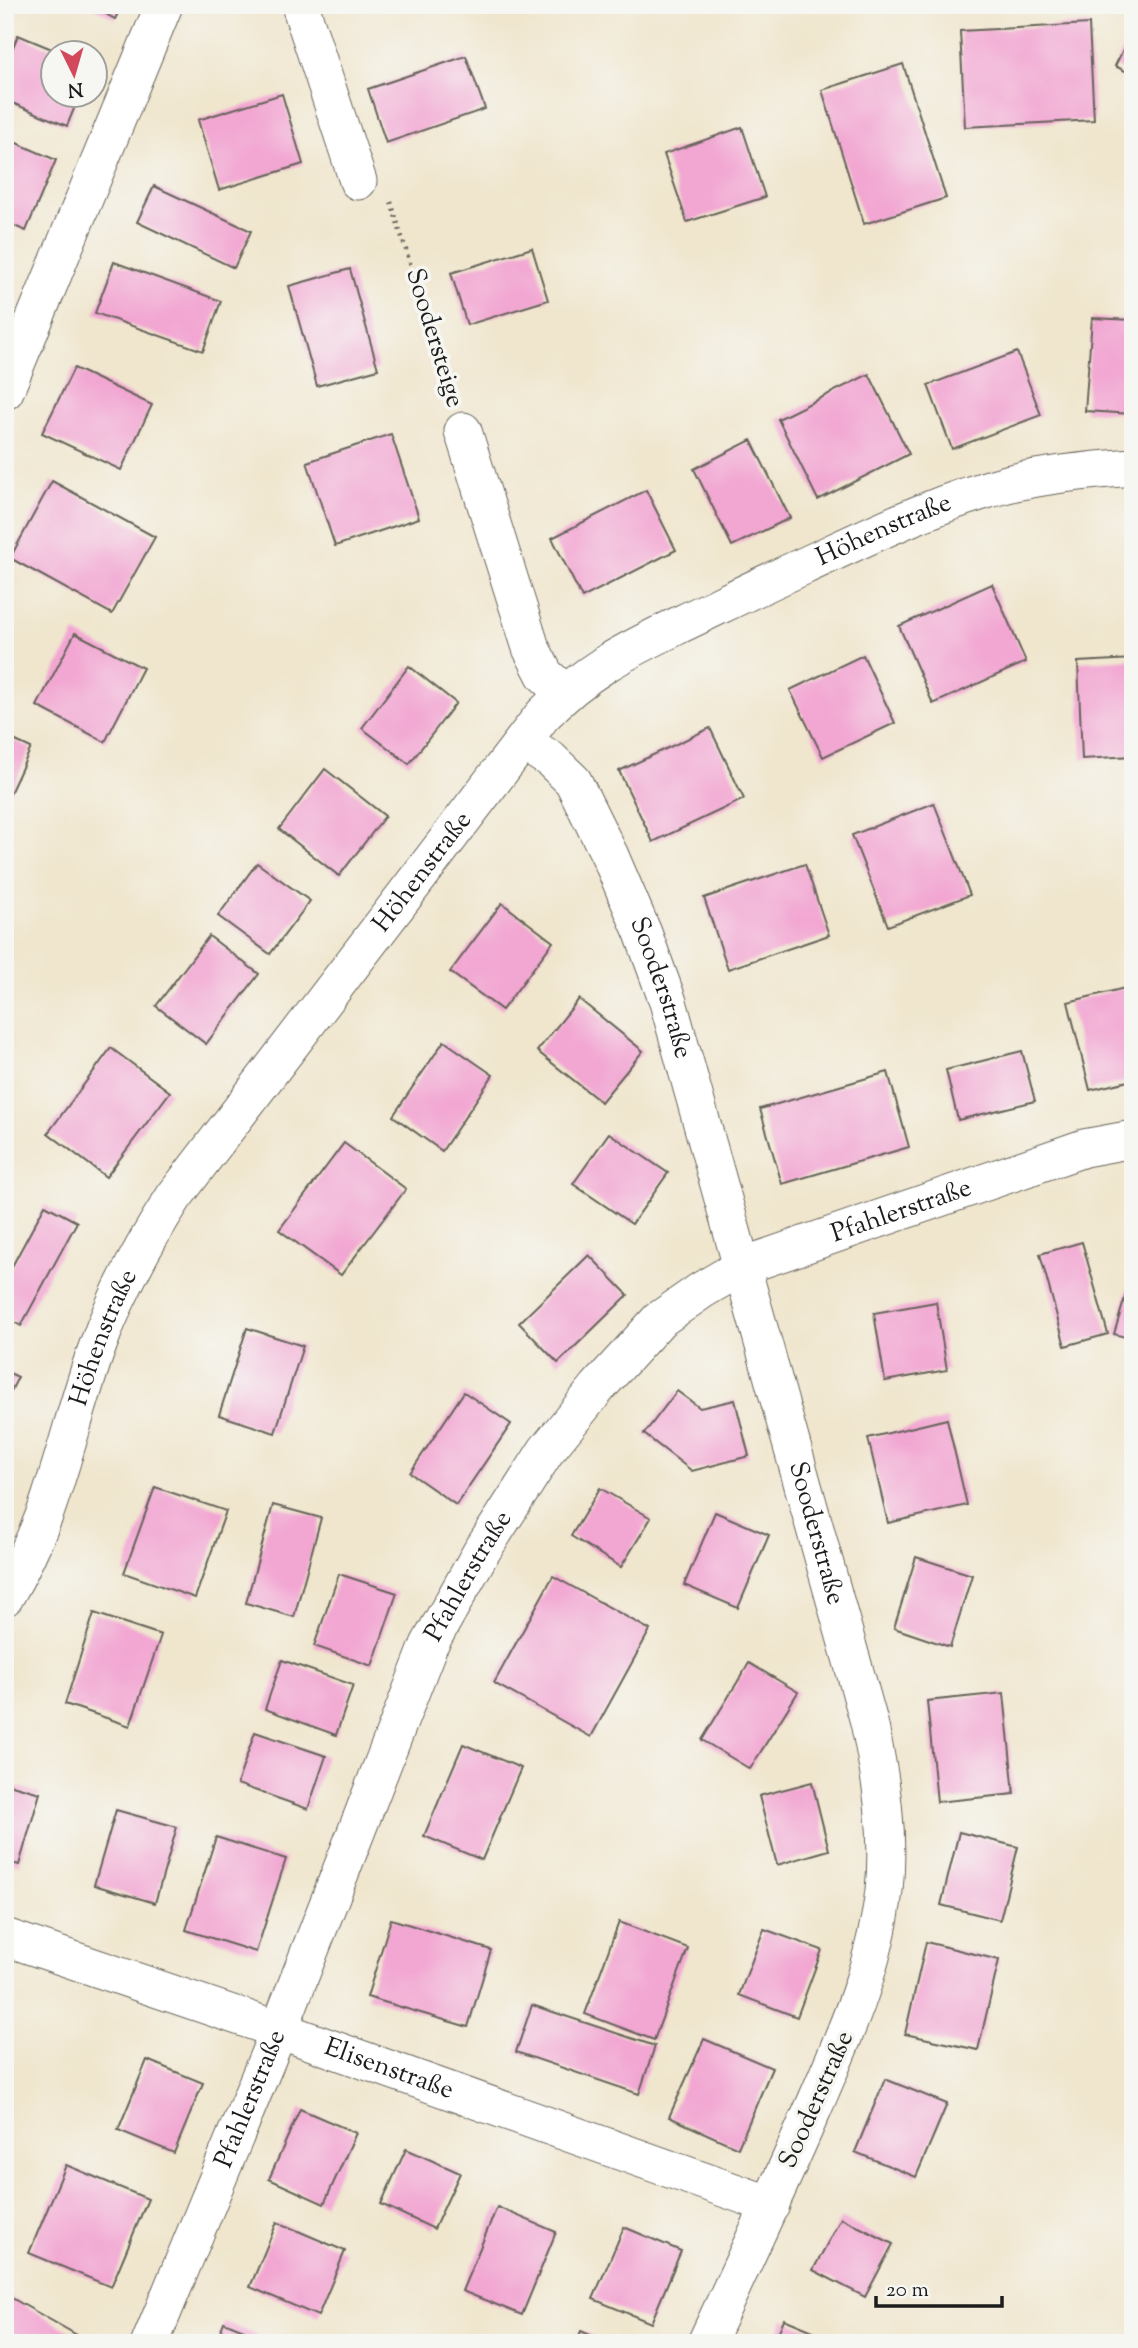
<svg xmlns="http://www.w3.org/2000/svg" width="1138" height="2348" font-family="'Sorts Mill Goudy',serif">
<rect width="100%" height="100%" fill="#f6f6f2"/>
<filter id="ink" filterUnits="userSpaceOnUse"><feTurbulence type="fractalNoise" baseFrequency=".0143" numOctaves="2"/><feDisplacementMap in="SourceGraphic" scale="14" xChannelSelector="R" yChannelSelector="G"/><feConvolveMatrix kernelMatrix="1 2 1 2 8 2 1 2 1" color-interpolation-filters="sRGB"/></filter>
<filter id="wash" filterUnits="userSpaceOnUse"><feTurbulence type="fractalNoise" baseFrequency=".00686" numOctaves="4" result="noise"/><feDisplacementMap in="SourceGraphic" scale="28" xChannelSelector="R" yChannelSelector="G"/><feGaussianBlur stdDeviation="1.57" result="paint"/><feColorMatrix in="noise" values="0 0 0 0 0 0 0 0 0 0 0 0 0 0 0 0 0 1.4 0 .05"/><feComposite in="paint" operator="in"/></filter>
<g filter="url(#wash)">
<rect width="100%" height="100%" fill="#f0e6ce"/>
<g id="blocks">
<!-- building -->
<g fill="#f2a6d2">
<polygon points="90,5 122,5 115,19"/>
<polygon points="1089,24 1094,120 965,127 960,31"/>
<polygon points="1133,29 1133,75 1115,66"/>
<polygon points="18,35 59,52 52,52 52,94 80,94 67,126 5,100 5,66"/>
<polygon points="466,56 485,109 386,143 368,89"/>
<polygon points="903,64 946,198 864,224 822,90"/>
<polygon points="282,94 303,164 219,190 198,120"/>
<polygon points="742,127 765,197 687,222 664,154"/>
<polygon points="5,138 56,160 26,231 5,222"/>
<polygon points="154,186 251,231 234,268 137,222"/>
<polygon points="532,248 548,300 467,325 451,273"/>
<polygon points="114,262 221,301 203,351 95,313"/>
<polygon points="350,269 378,369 317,386 289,286"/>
<polygon points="1092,318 1133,320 1133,414 1085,411"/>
<polygon points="1017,352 1041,415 952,449 928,385"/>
<polygon points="74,368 152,405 121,470 42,433"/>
<polygon points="869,374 909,454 818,500 778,419"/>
<polygon points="391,434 419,518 335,546 307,462"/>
<polygon points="751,440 790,518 732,546 694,469"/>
<polygon points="52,481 155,537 112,614 10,558"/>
<polygon points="646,490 676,550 582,598 552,538"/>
<polygon points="992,584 1026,662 933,704 899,626"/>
<polygon points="75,633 143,668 105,742 37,706"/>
<polygon points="863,655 895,723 823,757 790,690"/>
<polygon points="1133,659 1133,756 1082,759 1078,662"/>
<polygon points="409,666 456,703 409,764 362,728"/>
<polygon points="710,728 744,799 653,842 619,771"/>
<polygon points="5,736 31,748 5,804"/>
<polygon points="325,769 385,816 339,876 279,829"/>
<polygon points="934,803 970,895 888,926 852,835"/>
<polygon points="257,863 310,901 270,954 218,916"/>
<polygon points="805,864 829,935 728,969 704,898"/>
<polygon points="502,903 553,942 502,1010 450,972"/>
<polygon points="209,936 259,974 206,1044 156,1006"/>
<polygon points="1133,986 1133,1080 1090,1090 1068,1002"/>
<polygon points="579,999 643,1051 601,1102 537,1051"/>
<polygon points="444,1041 493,1075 442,1151 393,1116"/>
<polygon points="111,1048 170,1092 106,1177 48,1133"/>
<polygon points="1022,1051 1035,1101 958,1120 946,1070"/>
<polygon points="888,1072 909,1147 782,1184 760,1109"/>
<polygon points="609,1133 668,1173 632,1224 573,1184"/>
<polygon points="344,1143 406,1189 341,1275 279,1230"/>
<polygon points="45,1205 77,1222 21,1326 5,1317 5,1267 10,1270"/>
<polygon points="1082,1242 1108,1334 1065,1346 1040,1254"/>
<polygon points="589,1255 628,1295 558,1363 519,1323"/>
<polygon points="1133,1271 1133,1339 1114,1334"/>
<polygon points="936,1302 947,1370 885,1381 874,1313"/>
<polygon points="247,1328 303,1346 275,1433 219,1415"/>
<polygon points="5,1371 18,1377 5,1403"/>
<polygon points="677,1391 700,1408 735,1400 749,1456 692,1471 644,1434"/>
<polygon points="464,1392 511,1424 456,1505 410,1473"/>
<polygon points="947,1419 967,1505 888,1523 868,1438"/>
<polygon points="155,1487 226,1511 195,1598 124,1573"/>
<polygon points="600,1488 651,1518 621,1567 571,1536"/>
<polygon points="273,1505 321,1518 294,1617 246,1603"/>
<polygon points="715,1512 769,1535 738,1608 684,1585"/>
<polygon points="916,1557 972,1575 950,1647 894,1628"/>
<polygon points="339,1574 397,1593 372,1666 314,1646"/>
<polygon points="553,1576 650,1630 591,1737 494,1683"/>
<polygon points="94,1613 161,1635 130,1726 65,1704"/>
<polygon points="282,1660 353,1685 336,1735 265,1709"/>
<polygon points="749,1663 798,1692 750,1769 702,1740"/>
<polygon points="1004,1693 1014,1794 937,1802 927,1701"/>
<polygon points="255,1732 326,1756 308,1809 237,1784"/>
<polygon points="463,1744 521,1768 482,1860 424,1836"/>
<polygon points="812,1782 829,1850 777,1865 759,1796"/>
<polygon points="5,1783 40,1793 19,1865 5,1861"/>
<polygon points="116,1810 177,1827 155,1903 94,1885"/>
<polygon points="959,1832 1018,1847 1000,1920 941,1905"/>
<polygon points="216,1837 286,1859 256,1952 186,1930"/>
<polygon points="391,1919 491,1950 468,2027 367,1997"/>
<polygon points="619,1922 688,1948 654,2040 585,2014"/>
<polygon points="764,1929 822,1950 797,2017 739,1995"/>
<polygon points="926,1942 999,1960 978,2050 905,2034"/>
<polygon points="532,2005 655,2046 639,2094 516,2052"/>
<polygon points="704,2039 772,2068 738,2148 669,2117"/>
<polygon points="147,2060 203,2083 174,2153 118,2130"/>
<polygon points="885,2079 947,2104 916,2177 855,2152"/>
<polygon points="300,2109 356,2133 324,2204 269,2179"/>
<polygon points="406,2149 460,2173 434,2229 381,2204"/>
<polygon points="66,2165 148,2199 111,2287 29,2253"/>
<polygon points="497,2207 556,2232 522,2315 462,2291"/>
<polygon points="841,2218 893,2244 865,2297 813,2270"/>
<polygon points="277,2222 345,2251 318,2316 250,2287"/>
<polygon points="624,2227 681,2251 651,2323 593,2299"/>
<polygon points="10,2297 91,2343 5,2343 5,2305"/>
<polygon points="784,2319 842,2343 774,2343"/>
<polygon points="224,2322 276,2343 216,2343"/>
<polygon points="581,2331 608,2343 576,2343"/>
</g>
</g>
</g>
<g filter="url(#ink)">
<use href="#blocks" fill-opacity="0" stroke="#66635a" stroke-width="2"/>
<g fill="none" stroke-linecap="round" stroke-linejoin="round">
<!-- minor casing -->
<g stroke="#66635a" stroke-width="39">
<g id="minor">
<polyline points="300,5 358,181"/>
<polyline points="5,391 164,5"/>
<polyline points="463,431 531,648 545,675 564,692"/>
<path id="s1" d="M523 742 550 759 573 781 610 856 643 933 668 1002 869 1722C881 1778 890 1833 884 1890 875 1970 843 2039 812 2111 778 2189 742 2266 706 2343"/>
<path id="s2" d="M5 1597C20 1571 33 1544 44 1516 64 1461 77 1403 97 1348 116 1294 143 1245 174 1197L542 716C587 669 626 651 683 623 723 604 763 584 804 566 871 535 939 501 1011 483 1051 474 1092 470 1133 467"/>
<path id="s3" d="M5 1937 279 2030 771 2205"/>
<path id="s4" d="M150 2343 279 2030 429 1645 480 1554 546 1451 598 1387 659 1320 702 1290 743 1266 1084 1148 1133 1139"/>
</g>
</g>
<!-- path -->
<polyline stroke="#66635a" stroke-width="4.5" stroke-dasharray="2 5" stroke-linecap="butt" points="391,202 451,394"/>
<!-- minor -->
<use href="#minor" stroke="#fff" stroke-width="37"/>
</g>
</g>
<g text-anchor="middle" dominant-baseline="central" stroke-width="7" stroke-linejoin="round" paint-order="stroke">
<!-- street labels -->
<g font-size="26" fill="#1c1c1c" stroke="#f6f6f2">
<text transform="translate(434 338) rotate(73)">Soodersteige</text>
<text stroke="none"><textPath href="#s2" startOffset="1433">Höhenstraße</textPath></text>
<text stroke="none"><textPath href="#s2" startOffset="845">Höhenstraße</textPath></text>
<text stroke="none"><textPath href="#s1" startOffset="289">Sooderstraße</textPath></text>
<text stroke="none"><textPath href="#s4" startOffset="1419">Pfahlerstraße</textPath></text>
<text stroke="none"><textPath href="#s2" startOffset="278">Höhenstraße</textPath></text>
<text stroke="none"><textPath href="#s1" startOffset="856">Sooderstraße</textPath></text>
<text stroke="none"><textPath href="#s4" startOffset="831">Pfahlerstraße</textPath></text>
<text stroke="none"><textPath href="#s3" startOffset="406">Elisenstraße</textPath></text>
<text stroke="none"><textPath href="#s4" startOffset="264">Pfahlerstraße</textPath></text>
<text transform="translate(817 2100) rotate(-66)">Sooderstraße</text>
</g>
</g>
<!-- margin -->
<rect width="1138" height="2348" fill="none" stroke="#f6f6f2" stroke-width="28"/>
<!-- north arrow -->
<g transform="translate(74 74) rotate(175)"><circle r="33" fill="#f6f6f2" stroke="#9f9f9c" stroke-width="2"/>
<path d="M0-5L12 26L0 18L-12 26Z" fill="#d1495b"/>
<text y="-10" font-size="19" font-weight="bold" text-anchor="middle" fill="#1c1c1c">N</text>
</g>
<!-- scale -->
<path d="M876 2296v10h126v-10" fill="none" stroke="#1c1c1c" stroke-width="3.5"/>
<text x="886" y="2296" font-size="21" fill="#1c1c1c" stroke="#f6f6f2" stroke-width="5" paint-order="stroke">20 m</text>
</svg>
